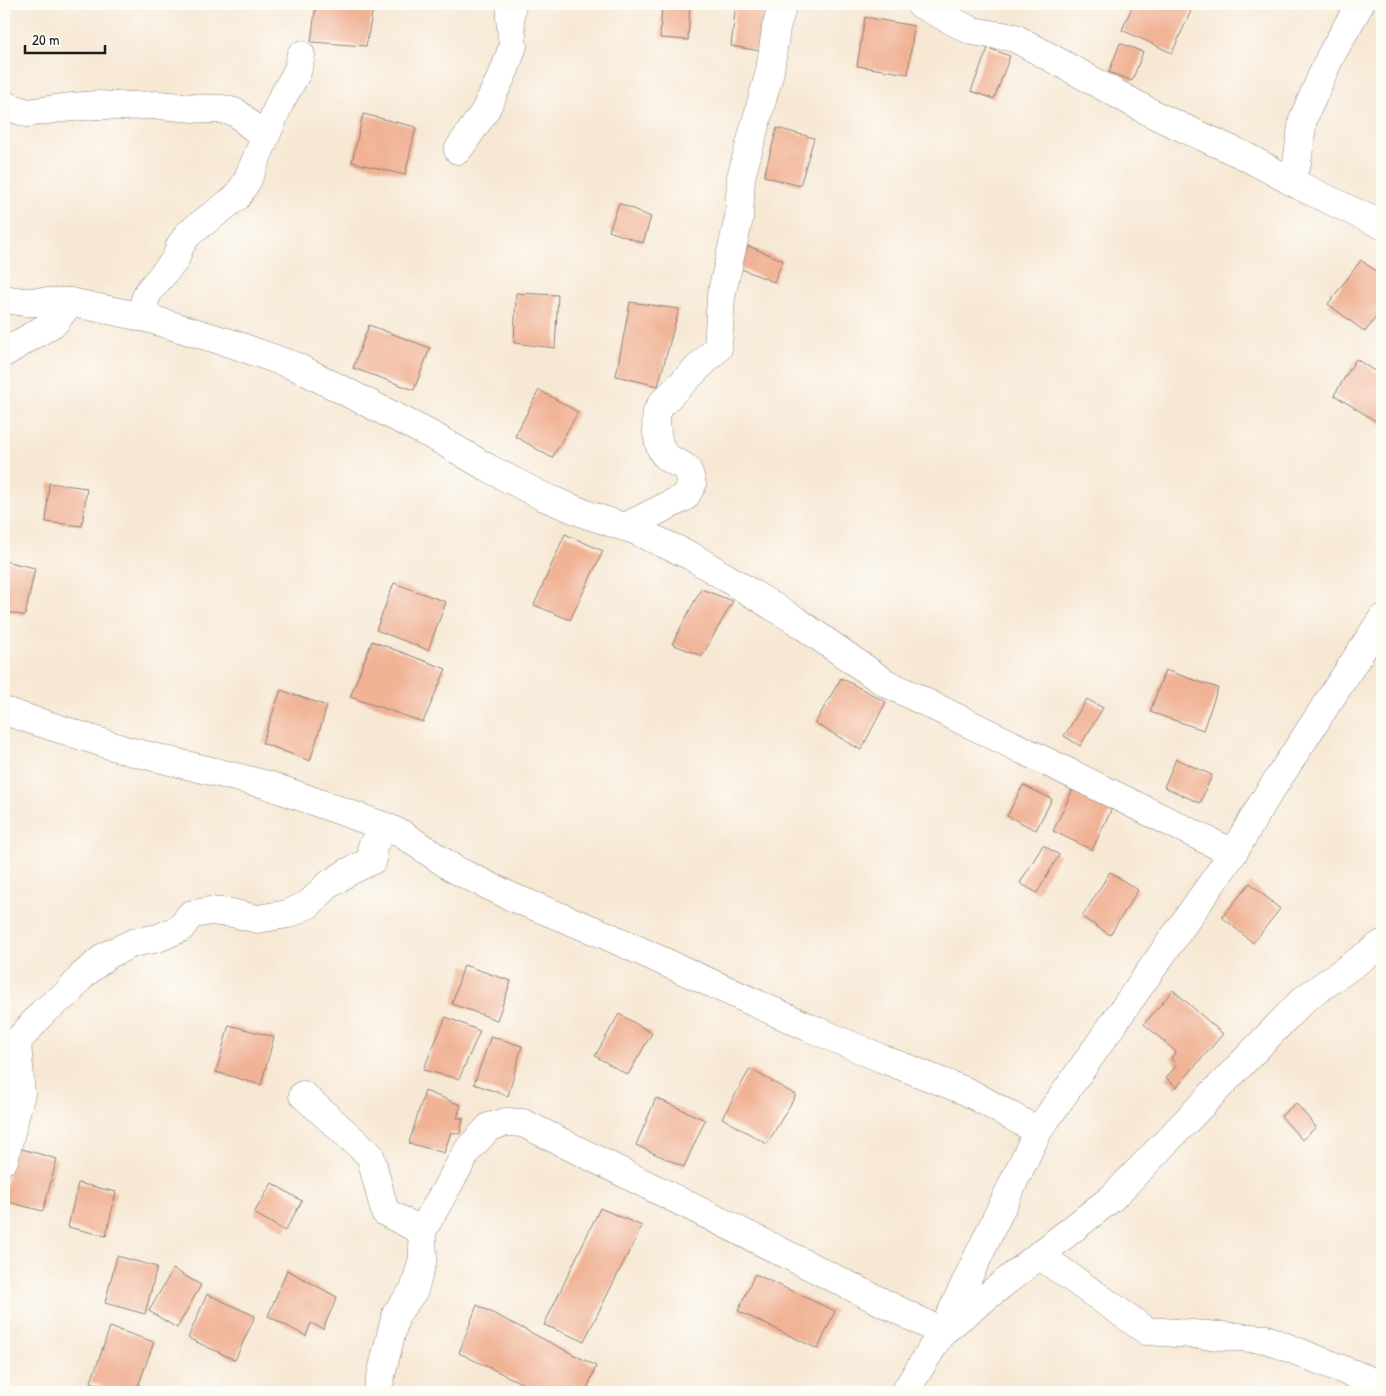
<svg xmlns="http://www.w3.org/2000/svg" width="1386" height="1396" font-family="'Patrick Hand',sans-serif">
<rect width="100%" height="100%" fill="#fdfcf7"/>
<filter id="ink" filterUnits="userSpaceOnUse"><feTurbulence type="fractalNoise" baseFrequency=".02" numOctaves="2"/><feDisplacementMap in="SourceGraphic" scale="10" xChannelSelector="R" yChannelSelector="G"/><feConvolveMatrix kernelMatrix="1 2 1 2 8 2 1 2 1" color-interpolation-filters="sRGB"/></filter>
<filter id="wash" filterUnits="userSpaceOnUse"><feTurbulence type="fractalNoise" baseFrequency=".0096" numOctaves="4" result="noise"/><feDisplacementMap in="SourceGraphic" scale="20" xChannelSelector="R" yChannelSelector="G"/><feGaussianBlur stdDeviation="1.12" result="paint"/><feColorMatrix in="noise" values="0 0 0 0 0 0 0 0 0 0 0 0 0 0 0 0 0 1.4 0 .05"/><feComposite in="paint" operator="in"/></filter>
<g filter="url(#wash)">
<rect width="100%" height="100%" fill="#f7e8d4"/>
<g id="blocks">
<!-- building -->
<g fill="#f1b396">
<polygon points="316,4 374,4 366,46 311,42"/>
<polygon points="662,4 690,4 688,40 660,38"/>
<polygon points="736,4 771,4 766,52 731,46"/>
<polygon points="1133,4 1194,4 1172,53 1122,30"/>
<polygon points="865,17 914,26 908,74 857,66"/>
<polygon points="1120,43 1143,52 1132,81 1109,72"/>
<polygon points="988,48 1010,56 994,99 971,91"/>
<polygon points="363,114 416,127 405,175 352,162"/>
<polygon points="777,128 814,138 800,186 764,176"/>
<polygon points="619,203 651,217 643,243 609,231"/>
<polygon points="748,246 783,260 774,282 739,268"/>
<polygon points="1361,260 1382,276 1382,309 1365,332 1328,304"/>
<polygon points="516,293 558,295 555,348 514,343"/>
<polygon points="630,302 679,309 658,386 616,376"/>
<polygon points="369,325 430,348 414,390 353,368"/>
<polygon points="1356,359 1382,376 1382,425 1334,395"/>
<polygon points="539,390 578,412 552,458 515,436"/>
<polygon points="49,483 87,488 82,526 46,522"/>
<polygon points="565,534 603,551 570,620 534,605"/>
<polygon points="4,561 35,568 25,616 4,611"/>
<polygon points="394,583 446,602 428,650 376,630"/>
<polygon points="701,589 733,601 702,656 672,644"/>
<polygon points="372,641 446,669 423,722 350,697"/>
<polygon points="1165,670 1218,688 1203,730 1150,712"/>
<polygon points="841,678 886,702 861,750 815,723"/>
<polygon points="281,690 327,706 310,761 262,743"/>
<polygon points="1087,699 1103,708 1080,746 1064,736"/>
<polygon points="1176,759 1212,775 1200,803 1164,787"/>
<polygon points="1023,785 1052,799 1036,830 1007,816"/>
<polygon points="1074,787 1113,806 1092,850 1053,831"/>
<polygon points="1043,845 1059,855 1037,893 1020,883"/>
<polygon points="1110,872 1138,890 1110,935 1082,917"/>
<polygon points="1250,883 1280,909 1253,943 1222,917"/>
<polygon points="464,965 511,981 497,1020 452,1004"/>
<polygon points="1173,990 1223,1034 1177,1087 1166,1078 1176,1066 1171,1058 1176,1052 1144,1024"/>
<polygon points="619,1014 652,1033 628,1075 595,1056"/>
<polygon points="446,1017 480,1031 459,1079 423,1070"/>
<polygon points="229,1025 274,1037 261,1085 216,1072"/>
<polygon points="491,1036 522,1046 508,1096 474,1084"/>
<polygon points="750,1069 796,1095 767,1144 722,1118"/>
<polygon points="425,1091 461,1105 457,1118 463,1118 460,1134 451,1132 444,1153 409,1143"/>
<polygon points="656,1098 705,1120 684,1167 636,1145"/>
<polygon points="1296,1103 1316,1127 1302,1140 1281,1116"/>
<polygon points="15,1147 57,1159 43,1211 4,1201 4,1190"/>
<polygon points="78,1183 116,1192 106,1236 68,1227"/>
<polygon points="272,1183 302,1201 285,1231 254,1213"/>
<polygon points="600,1208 642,1226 584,1341 544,1325"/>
<polygon points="117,1256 157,1267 145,1314 105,1303"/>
<polygon points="173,1269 201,1285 177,1328 149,1311"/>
<polygon points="287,1270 337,1297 323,1329 311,1323 306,1336 268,1316"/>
<polygon points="755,1274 835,1311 818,1349 738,1311"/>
<polygon points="207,1294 255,1316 235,1360 188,1338"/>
<polygon points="477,1305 596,1366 586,1392 540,1392 459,1353"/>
<polygon points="110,1327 154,1342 136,1392 119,1392 91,1382"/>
</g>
</g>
</g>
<g filter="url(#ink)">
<use href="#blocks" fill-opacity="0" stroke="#8a8278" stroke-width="1"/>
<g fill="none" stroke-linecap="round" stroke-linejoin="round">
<!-- street casing -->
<g stroke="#8a8278" stroke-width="29">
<g id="street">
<polyline points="920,4 972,31 1015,38 1157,116 1245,156 1302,187 1382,225"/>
<polyline points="4,105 27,113 62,108 96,105 122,106 158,105 206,109 223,109 237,113 250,125 266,136"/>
<polyline points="458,150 485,111 505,69 513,46 510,18 512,4"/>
<polyline points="1289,180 1297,163 1303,119 1330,57 1360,4"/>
<polyline points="4,299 24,302 70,302 147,318 233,344 297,367 435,437 490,469 542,496 588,515 634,530 691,556 795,620 884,682 1233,853"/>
<polyline points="139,317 148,292 175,260 180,246 188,234 237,197 247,181 280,102 297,72 301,55"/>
<polyline points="4,353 55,322 70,302"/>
<path d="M625 527 685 497 692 485C687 458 680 469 665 455 657 448 655 422 657 412 658 409 661 405 663 402L718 348 721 296 739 218 741 177 770 71 776 28 783 4"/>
<polyline points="4,711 125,750 268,785 386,827 402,834 454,869 514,898 603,934 808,1027 883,1059 968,1092 1038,1131"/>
<polyline points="303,1095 370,1155 385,1212 422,1231"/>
<polyline points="4,1160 21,1093 17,1042 44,1011 68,993 83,975 107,955 133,943 158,938 181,928 190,915 210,911 232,913 257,919 288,914 309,904 328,885 348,872 373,860 372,846 386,827"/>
<polyline points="1039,1255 1147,1331 1266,1339 1374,1382 1382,1382"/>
<polyline points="377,1392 396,1314 414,1290 423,1259 422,1231 468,1150 489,1127 506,1122 523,1123 942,1332 1113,1197 1303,1000 1382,944"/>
<polyline points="905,1392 942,1332 1038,1131 1233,853 1265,799 1382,619"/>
</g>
</g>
<!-- street -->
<use href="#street" stroke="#fff" stroke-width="28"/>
</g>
</g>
<!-- margin -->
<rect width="1386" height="1396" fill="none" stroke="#fdfcf7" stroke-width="20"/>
<!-- scale -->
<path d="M25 45v8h80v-8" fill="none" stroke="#1c1c1c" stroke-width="2.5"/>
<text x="32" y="45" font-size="15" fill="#1c1c1c" stroke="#fdfcf7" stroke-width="4" paint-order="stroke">20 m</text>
</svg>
